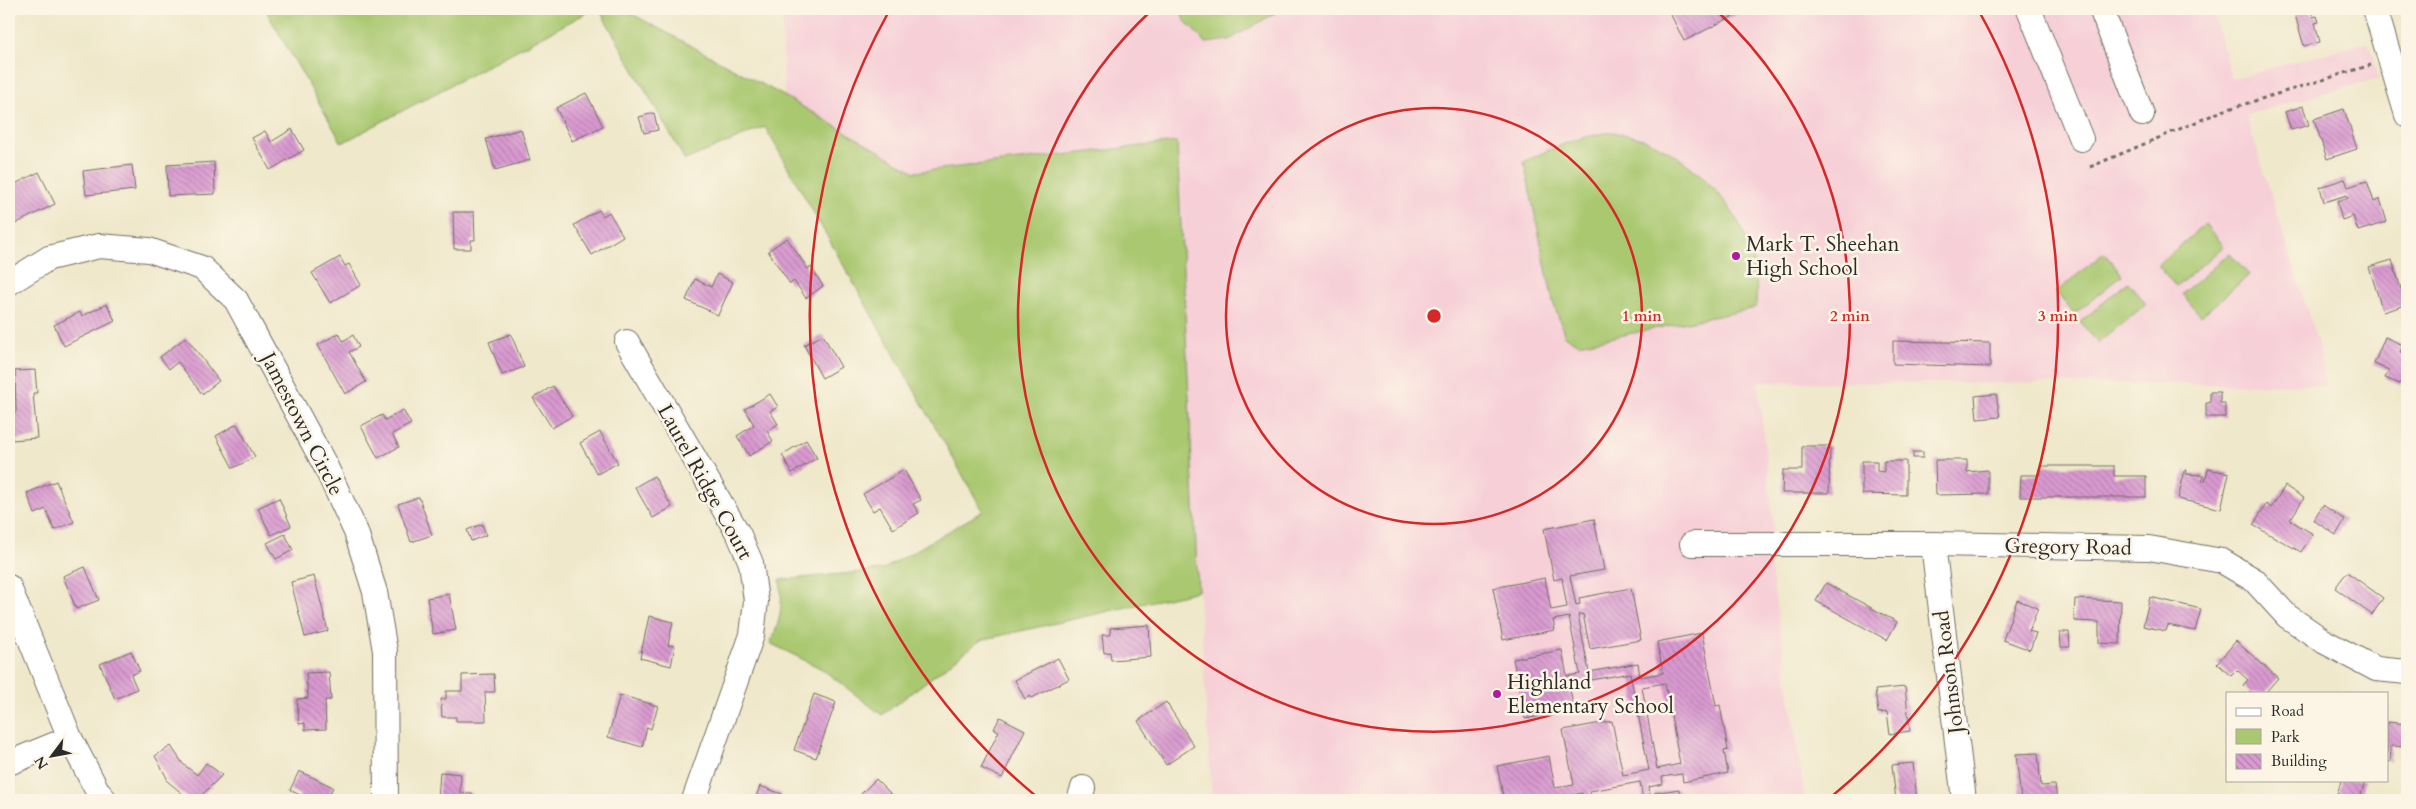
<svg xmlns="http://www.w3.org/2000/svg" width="2416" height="809" font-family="Cardo,serif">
<defs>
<pattern id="building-back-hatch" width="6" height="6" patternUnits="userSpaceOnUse" patternTransform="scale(1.25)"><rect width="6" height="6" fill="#da9ad1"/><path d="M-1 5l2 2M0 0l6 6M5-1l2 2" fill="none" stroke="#b17eaa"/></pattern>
</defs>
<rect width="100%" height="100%" fill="#fcf5e5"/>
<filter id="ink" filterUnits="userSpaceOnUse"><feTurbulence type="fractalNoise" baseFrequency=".02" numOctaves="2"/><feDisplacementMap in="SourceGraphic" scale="10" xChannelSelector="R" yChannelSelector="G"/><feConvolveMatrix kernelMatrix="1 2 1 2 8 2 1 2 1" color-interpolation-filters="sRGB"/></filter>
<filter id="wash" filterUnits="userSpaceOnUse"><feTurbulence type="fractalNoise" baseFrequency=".0096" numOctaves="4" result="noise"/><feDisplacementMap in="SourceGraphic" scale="20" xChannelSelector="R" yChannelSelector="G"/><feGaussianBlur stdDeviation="1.12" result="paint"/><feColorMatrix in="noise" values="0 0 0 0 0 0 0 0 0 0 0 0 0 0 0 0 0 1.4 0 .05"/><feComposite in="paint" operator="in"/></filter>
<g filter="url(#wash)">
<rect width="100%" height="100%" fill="#efe8cb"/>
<!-- built -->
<polygon fill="#f6cfd7" points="782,9 2213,9 2231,79 2368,42 2379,78 2246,115 2317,341 2326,385 1758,382 1773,522 1770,562 1805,800 1212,800 1194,517 1177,142 915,172 784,96"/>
<!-- park -->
<g fill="#a9c870" stroke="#6a7a4e">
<polygon points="265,9 594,9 342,143"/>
<path d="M599 9H623L784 96 915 172 1177 142 1198 591 981 640 882 715 822 669 770 643C781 622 783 603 780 580L882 570 983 511 765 127 685 160Z"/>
<polygon points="1180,9 1282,9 1229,40 1206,43 1184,20"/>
<path d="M1613 132C1623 135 1636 136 1646 140 1698 162 1743 210 1755 266 1758 279 1756 294 1756 308L1579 344 1565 336 1553 302 1524 162C1554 146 1579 137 1613 132Z"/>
<polygon points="2205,224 2224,246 2176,287 2158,265"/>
<polygon points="2104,253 2122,275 2074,314 2056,292"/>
<polygon points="2230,253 2249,275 2201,316 2182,294"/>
<polygon points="2128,282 2146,304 2098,343 2080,322"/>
</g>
<g id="blocks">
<!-- building -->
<g fill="url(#building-back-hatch)" fill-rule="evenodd">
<polygon points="1668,9 1747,9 1684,41"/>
<polygon points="2311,10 2313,17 2317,16 2319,22 2315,23 2320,42 2304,46 2295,15"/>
<polygon points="586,93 603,126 572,141 556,108"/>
<polygon points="2303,106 2309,125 2291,130 2285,112"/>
<polygon points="2344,109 2357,149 2327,159 2314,119"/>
<polygon points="654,113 658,130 644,133 639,117"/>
<polygon points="292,129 304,150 270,170 252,138 265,131 271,142"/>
<polygon points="521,129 530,160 495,170 486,139"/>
<polygon points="214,162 215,194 168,196 167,165"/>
<polygon points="132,165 135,190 86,195 83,171"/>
<polygon points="39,172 55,204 9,227 9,187"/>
<polygon points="2345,179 2348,187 2367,181 2374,202 2380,199 2387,222 2358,231 2353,216 2342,220 2337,201 2348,198 2347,195 2324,202 2320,187"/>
<polygon points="599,210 603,216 609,212 623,236 592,255 574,225"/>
<polygon points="453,212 474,212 475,240 471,240 471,249 454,249"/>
<polygon points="787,238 808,269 811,267 823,286 806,298 794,281 790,284 768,251"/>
<polygon points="340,257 345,266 349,264 361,285 330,303 312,273"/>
<polygon points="2392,260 2406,305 2383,312 2369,267"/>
<polygon points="717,274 733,282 718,315 686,300 695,279 711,287"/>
<polygon points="107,304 115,321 64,346 54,325 80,312 82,316"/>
<polygon points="339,333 343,341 353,335 359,347 349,352 366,382 345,394 318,345"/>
<polygon points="511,334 524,367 502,375 489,342"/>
<polygon points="823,335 841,367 822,378 804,345"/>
<polygon points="186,337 219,381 202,394 178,362 169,369 160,357"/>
<polygon points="2385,337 2403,345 2400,352 2407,355 2407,377 2404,376 2400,384 2385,378 2389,370 2374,364"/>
<polygon points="1893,341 1990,343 1990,367 1893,364"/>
<polygon points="35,370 37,393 33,393 37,438 12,440 10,413 16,412 15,371"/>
<polygon points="553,386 572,416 552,428 533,398"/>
<polygon points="2210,392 2220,392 2220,403 2225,403 2225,417 2206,417 2206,403 2210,403"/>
<polygon points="770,394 778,407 770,411 778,424 767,431 773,441 749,456 737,436 754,425 745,409"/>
<polygon points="1996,394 2000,417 1977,419 1975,396"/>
<polygon points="403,410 411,424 392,434 399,447 378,458 361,426 382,415 385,420"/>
<polygon points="237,424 255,457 233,468 216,436"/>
<polygon points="600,432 618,463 597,474 580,443"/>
<polygon points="806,440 817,458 792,473 782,455"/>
<polygon points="1802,446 1830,446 1829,493 1782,493 1783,470 1802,470"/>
<rect x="1913" y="452" width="10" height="6"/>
<polygon points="1935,460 1967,460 1967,472 1988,470 1988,494 1936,495"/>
<polygon points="1862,461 1877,461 1877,471 1884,472 1884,461 1906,461 1906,495 1862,494"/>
<polygon points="2041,466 2114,466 2114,476 2146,476 2146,497 2020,497 2021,475 2041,475"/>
<polygon points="2208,469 2229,473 2221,509 2178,499 2185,470 2187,470 2186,474 2204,475 2202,481 2205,481"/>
<polygon points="904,470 921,500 913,504 919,513 893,529 880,507 873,511 863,494"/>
<polygon points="654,476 672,507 653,518 635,487"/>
<polygon points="56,481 74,522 54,530 46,509 35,514 27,493"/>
<polygon points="2285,486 2304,498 2290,520 2313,534 2301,552 2253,525 2266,504 2271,508"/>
<polygon points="419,497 432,535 411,542 398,504"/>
<polygon points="279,498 291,526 271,535 258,508"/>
<polygon points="2323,505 2345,520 2336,535 2313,520"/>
<path d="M1594 519 1604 570 1570 576 1576 605 1580 604 1579 598 1631 588 1641 640 1590 649 1583 614 1578 615 1589 672 1638 663 1640 677 1663 673 1657 642 1702 633 1716 706 1720 705 1728 750 1724 751 1728 773 1683 782 1682 774 1662 777 1663 784 1649 787 1651 800H1643L1640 782 1590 791 1592 800H1583L1582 793 1557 798V800H1504L1497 766 1549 756 1555 788 1574 785 1563 730 1612 721 1623 775 1649 770 1630 673 1569 684 1574 710 1525 719 1513 659 1562 650 1567 676 1580 674 1569 617 1553 620 1555 630 1503 640 1493 588 1545 578 1551 610 1567 607 1562 578 1554 580 1544 529ZM1665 683 1680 764 1657 769 1642 687Z"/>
<polygon points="482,524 486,535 471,541 467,530"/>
<polygon points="285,534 293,550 276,559 267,543"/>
<polygon points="85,567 99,600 76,609 63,576"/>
<polygon points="2347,572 2383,598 2372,615 2335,588"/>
<polygon points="314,576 328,631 305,637 291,582"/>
<polygon points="1826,583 1897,622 1887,640 1816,601"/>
<polygon points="449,594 456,630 433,634 427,598"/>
<polygon points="2150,597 2201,609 2195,631 2168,625 2166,631 2143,626"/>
<polygon points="2075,599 2121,601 2120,644 2099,643 2099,622 2074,621"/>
<polygon points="2017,600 2038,608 2029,631 2036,633 2030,650 2003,640"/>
<polygon points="649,616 673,622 668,645 675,646 671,666 640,658"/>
<polygon points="1149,625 1151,657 1111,660 1110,652 1104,653 1102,635 1111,635 1110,628"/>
<polygon points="2060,632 2069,632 2070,647 2061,647"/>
<polygon points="2236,641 2278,678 2265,693 2251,693 2243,685 2248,680 2237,670 2231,676 2217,663"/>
<polygon points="131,651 140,671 131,675 137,689 115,699 100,664"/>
<polygon points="1058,658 1069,679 1032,698 1030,696 1025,699 1015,680"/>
<polygon points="329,672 331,700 325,700 326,729 305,730 305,723 299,724 297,699 308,698 306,673"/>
<polygon points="494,674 495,692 485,692 486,721 456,721 456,717 442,717 441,699 446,699 446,691 462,691 462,675"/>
<polygon points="1905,687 1910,731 1890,734 1887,712 1878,713 1875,690"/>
<polygon points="814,694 836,702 816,758 794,750"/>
<polygon points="620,695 658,706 651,729 647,727 642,747 608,737"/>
<polygon points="1166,702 1194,746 1166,765 1138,721"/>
<polygon points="1000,717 1025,730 1002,778 981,768 999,731 994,729"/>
<polygon points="2387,722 2407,724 2407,747 2391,746 2390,762 2387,761"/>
<polygon points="171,746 183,764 197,775 206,763 222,775 197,800 190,800 166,780 167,778 155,756"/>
<polygon points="2038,753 2041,786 2055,785 2057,800 2021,800 2016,754"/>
<polygon points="1913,763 1917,800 1896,800 1892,765"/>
<polygon points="299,771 333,787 327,800 298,800 300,795 290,790"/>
<polygon points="440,772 461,774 460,792 472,793 472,800 438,800"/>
<polygon points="876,779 897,800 863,800 859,796"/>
<polygon points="2341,780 2365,780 2360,800 2328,800 2329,796 2337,797"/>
<polygon points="760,786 782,794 779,800 755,800"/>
<polygon points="1679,789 1681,800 1655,800 1654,793"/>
</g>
</g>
</g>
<g filter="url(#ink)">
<use href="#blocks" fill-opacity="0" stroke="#706d63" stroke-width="1"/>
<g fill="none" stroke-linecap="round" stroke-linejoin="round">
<!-- minor casing -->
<g stroke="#706d63" stroke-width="26">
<g id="minor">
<polyline points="2029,9 2081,139"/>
<polyline points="2101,9 2142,114"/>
<polyline points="2375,9 2407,115"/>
<polyline points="9,283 49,258 99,246 149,250 202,268 236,300 325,465 356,532 375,592 385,651 386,800"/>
<polyline points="627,342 739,535 751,563 756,601 752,635 694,800"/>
<polyline points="1692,544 1933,544 2149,548 2222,561 2254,580 2287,616 2325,642 2376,669 2407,672"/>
<polyline points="1933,544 1964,800"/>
<polyline points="9,587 70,738 98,792 105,800"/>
<polyline points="9,763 70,738"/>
<polyline points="1079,800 1083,788"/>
</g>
</g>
<!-- path -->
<polyline stroke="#706d63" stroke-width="3" stroke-dasharray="4 4" stroke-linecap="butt" points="2090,167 2222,111 2371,65"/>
<!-- minor -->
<use href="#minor" stroke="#fff" stroke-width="24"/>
</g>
</g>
<!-- distance rings -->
<g fill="none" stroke="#d62828" stroke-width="2.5">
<circle cx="1434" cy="316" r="208"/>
<path d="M1715 9A416 416 0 1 1 1153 9"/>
<path d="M1037 797A624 624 0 0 1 888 13M1980 13A624 624 0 0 1 1831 797"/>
</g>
<!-- markers -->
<g fill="#b5179e" stroke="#fcf5e5" stroke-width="2">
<circle cx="1736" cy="256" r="5"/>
<circle cx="1497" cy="694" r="5"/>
</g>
<g text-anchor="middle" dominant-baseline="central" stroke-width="5" stroke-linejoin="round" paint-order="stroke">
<!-- poi labels -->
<g font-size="21" fill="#2b2b2b" stroke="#fcf5e5" text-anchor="start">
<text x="1746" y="244">Mark T. Sheehan<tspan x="1746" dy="24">High School</tspan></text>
<text x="1507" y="682">Highland<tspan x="1507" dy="24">Elementary School</tspan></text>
</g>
<!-- street labels -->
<g font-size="21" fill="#2b2b2b" stroke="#fcf5e5">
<text transform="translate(302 424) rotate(63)">Jamestown Circle</text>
<text transform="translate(705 482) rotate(61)">Laurel Ridge Court</text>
<text transform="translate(2068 547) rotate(1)">Gregory Road</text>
<text transform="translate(1949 672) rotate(-97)">Johnson Road</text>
</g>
</g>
<circle cx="1434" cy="316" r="8" fill="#d62828" stroke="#fcf5e5" stroke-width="2.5"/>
<g font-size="15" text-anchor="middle" font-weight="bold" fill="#d62828" stroke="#fcf5e5" stroke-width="5" stroke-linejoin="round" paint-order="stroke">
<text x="1642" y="321">1 min</text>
<text x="1850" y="321">2 min</text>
<text x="2058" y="321">3 min</text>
</g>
<!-- margin -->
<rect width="2416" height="809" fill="none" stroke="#fcf5e5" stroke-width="30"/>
<!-- legend -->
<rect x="2226" y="692" width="162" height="90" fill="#fcf5e5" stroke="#a8a49b"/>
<rect x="2236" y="708" width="25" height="8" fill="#ffffff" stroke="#a8a49b"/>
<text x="2271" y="716" font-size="15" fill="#2b2b2b">Road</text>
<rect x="2236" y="729" width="25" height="15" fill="#a9c870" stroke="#a8a49b"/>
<text x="2271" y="742" font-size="15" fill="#2b2b2b">Park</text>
<rect x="2236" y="754" width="25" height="15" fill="url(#building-back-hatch)" stroke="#a8a49b"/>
<text x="2271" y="766" font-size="15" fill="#2b2b2b">Building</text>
<!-- north arrow -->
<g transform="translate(52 756) rotate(238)" stroke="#fcf5e5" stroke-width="4" paint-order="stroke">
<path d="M0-4L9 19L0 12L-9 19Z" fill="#2b2b2b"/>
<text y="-8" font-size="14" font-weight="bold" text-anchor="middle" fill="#2b2b2b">N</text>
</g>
</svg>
